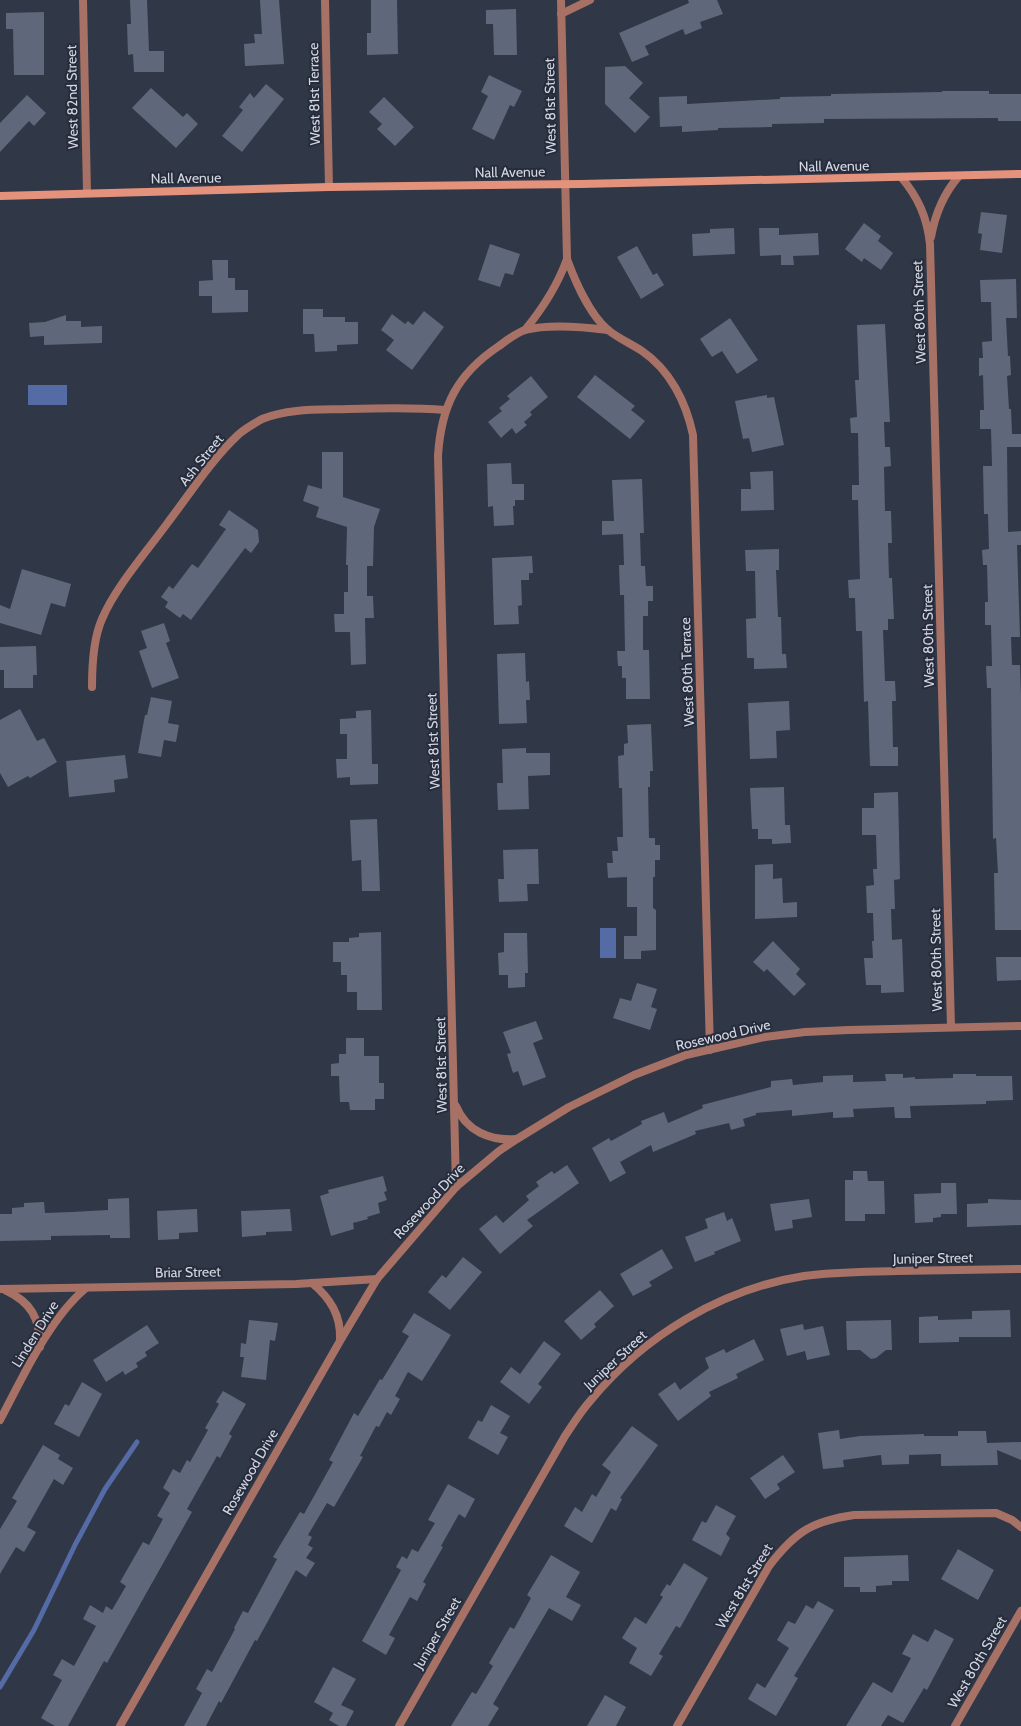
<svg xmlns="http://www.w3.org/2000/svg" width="1021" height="1726" font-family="Cabin,sans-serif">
<rect width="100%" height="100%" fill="#303747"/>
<!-- water -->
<g fill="#556ba6">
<rect x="28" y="385" width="39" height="20"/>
<rect x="600" y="928" width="16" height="30"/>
</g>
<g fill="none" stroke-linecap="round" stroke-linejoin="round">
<!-- stream -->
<polyline stroke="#556ba6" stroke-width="5" points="0,1687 34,1630 75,1545 105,1489 137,1442"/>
</g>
<!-- building -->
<g fill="#5f677a">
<polygon points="130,0 147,0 149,51 164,51 164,72 134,72 133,54 128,55 127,24 131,24"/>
<polygon points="260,0 279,0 284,64 245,66 244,44 255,43 254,34 262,34"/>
<polygon points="371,0 397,0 398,54 367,55 367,33 371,33"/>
<polygon points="688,0 717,0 723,14 700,22 702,28 685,35 683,29 645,46 649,55 632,62 619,33 689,3"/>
<polygon points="516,9 517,55 494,55 493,24 486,24 486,10"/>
<polygon points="44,12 44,75 14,75 13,29 6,29 6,13"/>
<polygon points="625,66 643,83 629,98 650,117 635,133 605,104 605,67"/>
<polygon points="489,75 522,91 514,107 510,105 494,140 472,129 488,96 481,92"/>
<polygon points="266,84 284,99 242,152 222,136 243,110 239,107 250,93 254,98"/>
<polygon points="151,88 183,117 187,113 198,124 176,148 132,108"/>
<polygon points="942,91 989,91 989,94 1021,94 1021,121 998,121 998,118 824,119 824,123 772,124 772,127 718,128 718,130 682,132 682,126 660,127 659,97 687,96 687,104 780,99 780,97 831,96 831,94 942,92"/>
<polygon points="27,95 46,113 34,126 29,121 0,152 0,123"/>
<polygon points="384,97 414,127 395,146 377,129 382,124 369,112"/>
<polygon points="981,212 1007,215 1002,253 980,250 982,234 978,233"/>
<polygon points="864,223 881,236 878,241 893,253 881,270 864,258 862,262 845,249"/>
<polygon points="734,228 735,254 693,256 692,234 710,233 710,229"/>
<polygon points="759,228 779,228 779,235 818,233 819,255 793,256 794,265 781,265 781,255 760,256"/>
<polygon points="490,244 520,254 513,275 505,273 500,287 478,280"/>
<polygon points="637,246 653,275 657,273 664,285 641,299 617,257"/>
<polygon points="212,260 228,260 228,278 235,278 235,290 248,290 248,312 212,313 212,296 199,296 199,281 213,280"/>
<polygon points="1016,279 1017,318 1006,318 1008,356 1010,356 1011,375 1007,376 1009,409 1011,409 1012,434 1021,434 1021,447 1007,447 1008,532 1021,531 1021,545 1017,545 1020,637 1011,637 1012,665 1020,665 1021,696 1021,930 995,930 994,873 998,873 996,838 993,839 991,688 987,688 986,666 992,666 991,625 985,625 985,602 988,602 987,565 983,565 982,550 989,549 988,514 984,514 983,466 992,466 991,429 980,429 980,410 984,410 983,375 979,376 979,358 983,358 982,342 992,341 991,302 981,302 980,280"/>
<polygon points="303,309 323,309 323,317 345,317 345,322 358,322 358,344 337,345 337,351 315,352 314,334 303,334"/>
<polygon points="424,311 444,327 412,370 386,350 394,340 381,330 392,314 405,324 408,321 413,325"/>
<polygon points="66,315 66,321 81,321 81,327 102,326 102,343 44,345 44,336 30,337 29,323 45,322"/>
<polygon points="730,318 758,360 737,374 722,351 712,357 700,339"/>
<polygon points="885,324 890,422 884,422 885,447 890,447 891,466 884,467 885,511 891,511 892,543 888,543 889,578 892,578 894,619 888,619 888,630 883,630 885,681 895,681 896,701 892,701 893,747 898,747 898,766 870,766 868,701 864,702 862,631 856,631 855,598 849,598 848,580 860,579 858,500 852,500 852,485 859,485 858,433 851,433 850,418 857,417 855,380 859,380 857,325"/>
<polygon points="595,375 635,406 631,410 645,421 630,439 577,397"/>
<polygon points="531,376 548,397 530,412 532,415 524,422 527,425 516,434 512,428 501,438 488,422 502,411 499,408 510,399 507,396"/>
<polygon points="767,395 767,398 774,397 784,445 752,452 749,438 743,439 735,401"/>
<polygon points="322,452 343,452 343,497 380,509 374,527 373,566 367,566 367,596 373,596 374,618 365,618 366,664 351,665 350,632 335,632 334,614 344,614 344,592 348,592 348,565 346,565 347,527 316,517 319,507 303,501 308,485 322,489"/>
<polygon points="511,463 512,484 524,484 524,500 515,500 515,506 513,506 514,525 494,526 493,506 488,507 487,464"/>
<polygon points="773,471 774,510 741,511 741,489 751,489 750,472"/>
<polygon points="642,479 644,533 640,533 641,566 645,566 646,586 653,586 653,601 648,601 648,616 643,616 643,650 649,650 650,699 626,699 626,678 622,678 622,666 618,666 617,651 625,651 624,595 620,595 619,565 624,565 623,534 602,535 602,521 614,521 612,480"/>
<polygon points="229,510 258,530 259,542 251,553 245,548 191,620 183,614 180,618 165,607 168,602 161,597 169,586 173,589 192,564 198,568 226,529 219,525"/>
<polygon points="779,549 779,570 776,570 778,617 781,617 782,654 786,654 787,668 754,669 754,658 747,658 746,619 756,618 755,571 746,571 745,550"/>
<polygon points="532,556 533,573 529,573 529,580 521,580 522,605 518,606 519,624 494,625 492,558"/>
<polygon points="22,569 71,584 65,607 51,603 41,635 0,623 0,605 10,609"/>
<polygon points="164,623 170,641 166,643 179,678 152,688 139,651 147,648 141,631"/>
<polygon points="36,646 37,675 33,675 33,688 4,688 4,670 0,670 0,647"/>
<polygon points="525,653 526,682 529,681 530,700 526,700 527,723 499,724 497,654"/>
<polygon points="151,697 172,701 168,723 179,725 176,742 164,740 161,757 138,753 145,715 147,715"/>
<polygon points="789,701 790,730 776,731 777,758 750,759 748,703"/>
<polygon points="20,709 37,741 44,738 57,762 30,778 28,776 8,787 0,773 0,720"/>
<polygon points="371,710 372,764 378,764 378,784 350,785 350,777 337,778 336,759 347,759 347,734 340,734 340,719 356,718 356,711"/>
<polygon points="651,724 653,771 650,771 650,787 648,787 649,838 655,838 655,845 660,845 660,860 655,860 655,877 653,877 653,908 656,910 656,950 641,951 641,959 624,959 624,936 637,936 637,907 627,907 627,877 608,878 607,863 613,863 612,851 618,851 617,837 623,837 622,788 619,788 618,756 624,755 624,744 628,743 627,725"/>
<polygon points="526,748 526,753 550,753 550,775 528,776 529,809 498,810 497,783 503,783 502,749"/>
<polygon points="125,755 128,778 114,780 115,792 69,797 66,761"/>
<polygon points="784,787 785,825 790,825 791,843 772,844 772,839 758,839 758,829 752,829 750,788"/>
<polygon points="898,792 900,879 894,880 895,909 891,909 892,940 902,939 904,992 881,993 881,985 866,985 864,958 873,958 872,941 874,941 873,913 867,913 866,886 874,885 873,869 877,869 876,835 862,835 862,808 874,808 874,793"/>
<polygon points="377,819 380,891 362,891 361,860 352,861 350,820"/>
<polygon points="538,849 539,884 527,884 528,901 499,902 498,879 504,879 503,850"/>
<polygon points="773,864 773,879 782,878 783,903 797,902 797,917 755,919 755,865"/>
<polygon points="381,932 382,1010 357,1010 357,992 347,992 347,975 341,975 341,962 333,962 333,942 349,942 349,938 359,937 359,933"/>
<polygon points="504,933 527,933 528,973 525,973 525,987 508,988 508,975 499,975 498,953 504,952"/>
<polygon points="773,941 800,969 796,974 806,984 794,996 767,969 764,972 753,962"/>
<polygon points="996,957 1021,957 1021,980 997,981"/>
<polygon points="637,983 657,989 651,1007 657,1009 650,1030 613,1018 620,998 631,1001"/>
<polygon points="536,1021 543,1039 533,1043 546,1077 523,1086 518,1071 513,1073 507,1054 511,1053 503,1032"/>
<polygon points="346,1038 364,1038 364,1056 379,1056 379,1083 384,1083 384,1099 375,1099 375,1110 350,1110 349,1102 340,1102 339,1076 331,1076 331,1064 339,1063 339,1054 346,1054"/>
<polygon points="885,1074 903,1074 903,1078 915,1077 915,1079 953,1078 953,1074 976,1074 976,1076 1012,1076 1013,1100 986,1101 986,1104 910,1106 911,1118 895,1118 894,1107 853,1109 854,1117 833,1118 833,1112 792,1116 792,1110 756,1113 756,1115 743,1119 745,1126 731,1130 729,1123 695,1131 696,1134 653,1152 651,1145 620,1162 626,1173 610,1182 592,1148 609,1138 611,1141 642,1124 641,1121 664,1112 668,1123 703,1108 702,1105 771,1087 771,1081 792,1079 793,1085 823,1082 823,1076 853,1075 853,1082 886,1081"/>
<polygon points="567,1165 579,1183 527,1220 533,1226 500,1254 479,1229 496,1215 503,1223 529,1200 526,1196 539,1186 536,1182 552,1171 554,1174"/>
<polygon points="853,1171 867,1171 868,1181 884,1181 885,1214 865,1214 865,1221 845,1221 845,1180 853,1180"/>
<polygon points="383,1176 387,1191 384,1192 387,1200 378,1203 380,1213 367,1217 368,1219 353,1223 354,1229 331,1236 320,1196 329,1193 328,1190"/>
<polygon points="941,1183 956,1183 957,1214 941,1214 941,1217 933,1218 933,1222 915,1223 914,1194 941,1193"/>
<polygon points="129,1198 130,1238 110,1238 110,1235 51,1236 51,1240 0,1241 0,1214 12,1214 12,1208 24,1207 24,1203 44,1202 45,1213 72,1212 108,1210 108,1199"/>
<polygon points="809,1199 812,1217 792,1220 793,1228 775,1231 770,1204"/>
<polygon points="988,1199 1021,1200 1021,1225 967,1227 967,1204 988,1203"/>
<polygon points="197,1209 198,1232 179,1233 179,1239 158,1240 157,1211"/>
<polygon points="290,1209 292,1231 266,1232 266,1235 242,1237 241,1211"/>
<polygon points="724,1212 727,1221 732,1218 741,1241 714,1252 715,1254 695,1262 685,1237 708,1228 705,1219"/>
<polygon points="662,1249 673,1268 649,1282 652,1286 633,1296 620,1274"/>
<polygon points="463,1257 482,1272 450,1310 428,1292 442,1275 446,1278"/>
<polygon points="600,1290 614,1306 594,1324 596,1327 581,1340 564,1321"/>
<polygon points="1010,1310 1011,1337 959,1337 959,1342 919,1343 919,1317 938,1316 938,1320 972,1319 972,1311"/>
<polygon points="414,1313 451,1335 422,1381 408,1372 395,1396 400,1399 391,1415 387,1412 379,1427 376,1426 360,1456 363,1457 334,1507 327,1503 308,1535 312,1537 308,1545 313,1548 306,1558 315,1563 306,1577 296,1570 257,1641 255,1640 221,1703 219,1701 206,1726 184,1726 202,1693 196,1689 207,1669 212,1672 235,1629 234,1628 243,1611 248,1613 277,1559 273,1557 300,1512 304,1514 333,1462 329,1460 354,1413 358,1416 380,1379 382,1380 409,1336 402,1332"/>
<polygon points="249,1320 278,1323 275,1341 270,1340 266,1380 241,1377 244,1357 240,1357 241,1343 246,1344"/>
<polygon points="891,1320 892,1350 886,1350 876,1358 871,1359 860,1350 847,1350 846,1321"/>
<polygon points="803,1324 804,1330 823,1326 830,1355 807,1360 805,1351 787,1356 780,1329"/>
<polygon points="147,1325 159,1343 145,1352 147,1356 136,1363 138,1367 125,1375 123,1371 106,1382 93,1360"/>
<polygon points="754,1339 764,1360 736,1374 738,1378 709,1392 711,1396 678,1421 658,1394 675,1382 680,1390 709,1368 705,1358 724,1349 726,1353"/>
<polygon points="544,1341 561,1354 538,1384 542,1387 529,1404 500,1382 511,1367 520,1374"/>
<polygon points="82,1382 102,1394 79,1437 54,1424 65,1404 69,1406"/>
<polygon points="223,1391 246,1404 229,1434 232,1436 220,1458 217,1456 187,1509 192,1512 107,1663 104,1661 68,1726 55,1726 41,1718 62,1680 53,1675 62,1659 74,1666 96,1626 83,1619 90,1605 103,1613 106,1606 112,1610 126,1586 120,1582 143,1542 149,1545 163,1519 157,1516 170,1493 163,1488 173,1469 180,1473 187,1460 190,1462 208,1430 205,1428 219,1404 216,1402"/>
<polygon points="491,1405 510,1416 500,1433 508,1437 498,1455 468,1438 478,1420 482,1422"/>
<polygon points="632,1426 658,1445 620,1498 622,1499 616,1511 611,1508 592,1543 564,1526 575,1507 582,1512 592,1494 596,1497 611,1472 602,1465"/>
<polygon points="839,1430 840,1439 860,1436 924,1434 924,1436 958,1436 958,1431 986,1431 987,1443 1021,1442 1021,1460 997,1450 998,1465 941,1466 941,1454 909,1455 909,1464 882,1465 881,1455 843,1460 844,1467 823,1469 818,1433"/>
<polygon points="43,1445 60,1455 58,1459 73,1468 63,1485 54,1479 27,1527 36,1532 24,1552 16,1547 0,1574 0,1529 17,1501 12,1498"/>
<polygon points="783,1455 795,1472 777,1484 780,1489 765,1499 750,1478"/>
<polygon points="448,1484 475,1499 465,1518 459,1514 441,1546 443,1547 423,1582 426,1584 417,1601 410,1597 389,1635 395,1638 386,1655 362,1641 401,1570 396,1567 402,1556 407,1559 412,1549 418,1552 435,1523 428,1520"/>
<polygon points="716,1505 736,1516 726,1534 730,1538 721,1556 692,1540 702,1521 706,1523"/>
<polygon points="958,1549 994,1570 978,1600 941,1579"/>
<polygon points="551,1555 580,1572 566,1597 581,1605 572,1621 549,1608 493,1704 499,1708 488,1726 451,1726 472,1692 476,1694 493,1666 489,1663 510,1627 514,1629 531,1598 527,1595"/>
<polygon points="908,1555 909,1581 892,1581 892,1585 876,1586 876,1592 860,1592 860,1587 844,1587 844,1557"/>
<polygon points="684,1563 708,1578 680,1628 676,1626 659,1654 663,1656 651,1676 629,1663 637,1648 622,1638 635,1617 646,1624 663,1597 660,1595 667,1584 670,1586"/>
<polygon points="818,1601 834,1610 794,1676 798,1678 776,1716 748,1699 757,1683 765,1688 789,1648 777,1640 788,1621 795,1624 806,1605 813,1609"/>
<polygon points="935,1629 954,1639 927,1690 924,1688 903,1723 888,1715 881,1726 846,1726 873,1682 892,1693 911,1658 902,1654 913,1634 928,1642"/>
<polygon points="333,1667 356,1679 341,1705 354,1711 346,1726 339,1726 329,1720 333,1713 314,1702"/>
<polygon points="605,1695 626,1707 616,1726 587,1726"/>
</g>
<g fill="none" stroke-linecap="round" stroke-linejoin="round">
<!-- minor -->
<g stroke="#a77265" stroke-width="8">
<polyline points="83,0 87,193"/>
<polyline points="325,0 329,187"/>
<path d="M561 0 567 259C575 281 590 315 608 330 618 338 631 344 642 351 670 370 686 402 693 435L710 1050"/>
<polyline points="561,14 590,0"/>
<path d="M901 177C918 197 927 217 930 244L951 1027"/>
<path d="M931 237C935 215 944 193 959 176"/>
<path d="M525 330C543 308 557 287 567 259"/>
<path d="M92 687C92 665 93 639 102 619 116 586 148 550 169 521 191 492 212 459 239 434 245 429 255 423 262 419 289 408 320 410 349 409 381 408 413 407 445 410"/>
<path d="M456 1106C466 1131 490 1141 516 1139"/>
<path d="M456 1187 438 456C441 406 457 374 499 346 507 340 516 333 525 330 548 324 584 327 608 330"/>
<path d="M312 1283C330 1298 341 1315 340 1339"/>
<polyline points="0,1289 296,1284 377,1279"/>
<path d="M5 1290C31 1302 40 1318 40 1347"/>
<path d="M0 1420C23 1377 49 1319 86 1288"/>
<polyline points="120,1726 340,1341 377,1279 456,1187 499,1151 517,1139 569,1107 634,1075 686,1055 765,1037 805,1032 849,1030 1021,1026"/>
<path d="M399 1726 565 1436C573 1424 581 1411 591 1400 644 1336 721 1289 804 1276 834 1272 866 1272 897 1271 938 1270 980 1270 1021 1269"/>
<path d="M677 1726 769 1566C795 1532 812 1521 854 1515L996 1513 1012 1520 1021 1527"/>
<polyline points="955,1726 1021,1611"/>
</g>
<!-- secondary -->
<polyline stroke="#e5927d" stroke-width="8" points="0,196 329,187 581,184 1021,174"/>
</g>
<g text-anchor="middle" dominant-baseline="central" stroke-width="4" stroke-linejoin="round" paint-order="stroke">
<!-- street labels -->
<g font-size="14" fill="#d2d7e1" stroke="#262c3c">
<text transform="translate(314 94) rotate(-91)">West 81st Terrace</text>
<text transform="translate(72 97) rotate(-91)">West 82nd Street</text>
<text transform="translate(550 106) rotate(-91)">West 81st Street</text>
<text transform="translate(834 166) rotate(-1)">Nall Avenue</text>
<text transform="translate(510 172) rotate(-1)">Nall Avenue</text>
<text transform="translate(186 178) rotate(-1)">Nall Avenue</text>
<text transform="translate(919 312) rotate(-92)">West 80th Street</text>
<text transform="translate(201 460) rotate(-51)">Ash Street</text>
<text transform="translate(928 636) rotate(-91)">West 80th Street</text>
<text transform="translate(687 672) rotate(-92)">West 80th Terrace</text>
<text transform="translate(433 741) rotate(-92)">West 81st Street</text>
<text transform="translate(936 960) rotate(-91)">West 80th Street</text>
<text transform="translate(723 1035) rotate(-13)">Rosewood Drive</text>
<text transform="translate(441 1065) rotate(-91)">West 81st Street</text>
<text transform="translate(429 1201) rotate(-47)">Rosewood Drive</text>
<text transform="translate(933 1258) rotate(-1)">Juniper Street</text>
<text transform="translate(188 1272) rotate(-1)">Briar Street</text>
<text transform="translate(35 1334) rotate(-58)">Linden Drive</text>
<text transform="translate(615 1360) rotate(-43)">Juniper Street</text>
<text transform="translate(250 1472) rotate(-60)">Rosewood Drive</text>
<text transform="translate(744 1586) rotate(-59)">West 81st Street</text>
<text transform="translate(437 1633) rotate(-60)">Juniper Street</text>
<text transform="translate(977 1662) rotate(-60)">West 80th Street</text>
</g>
</g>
</svg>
